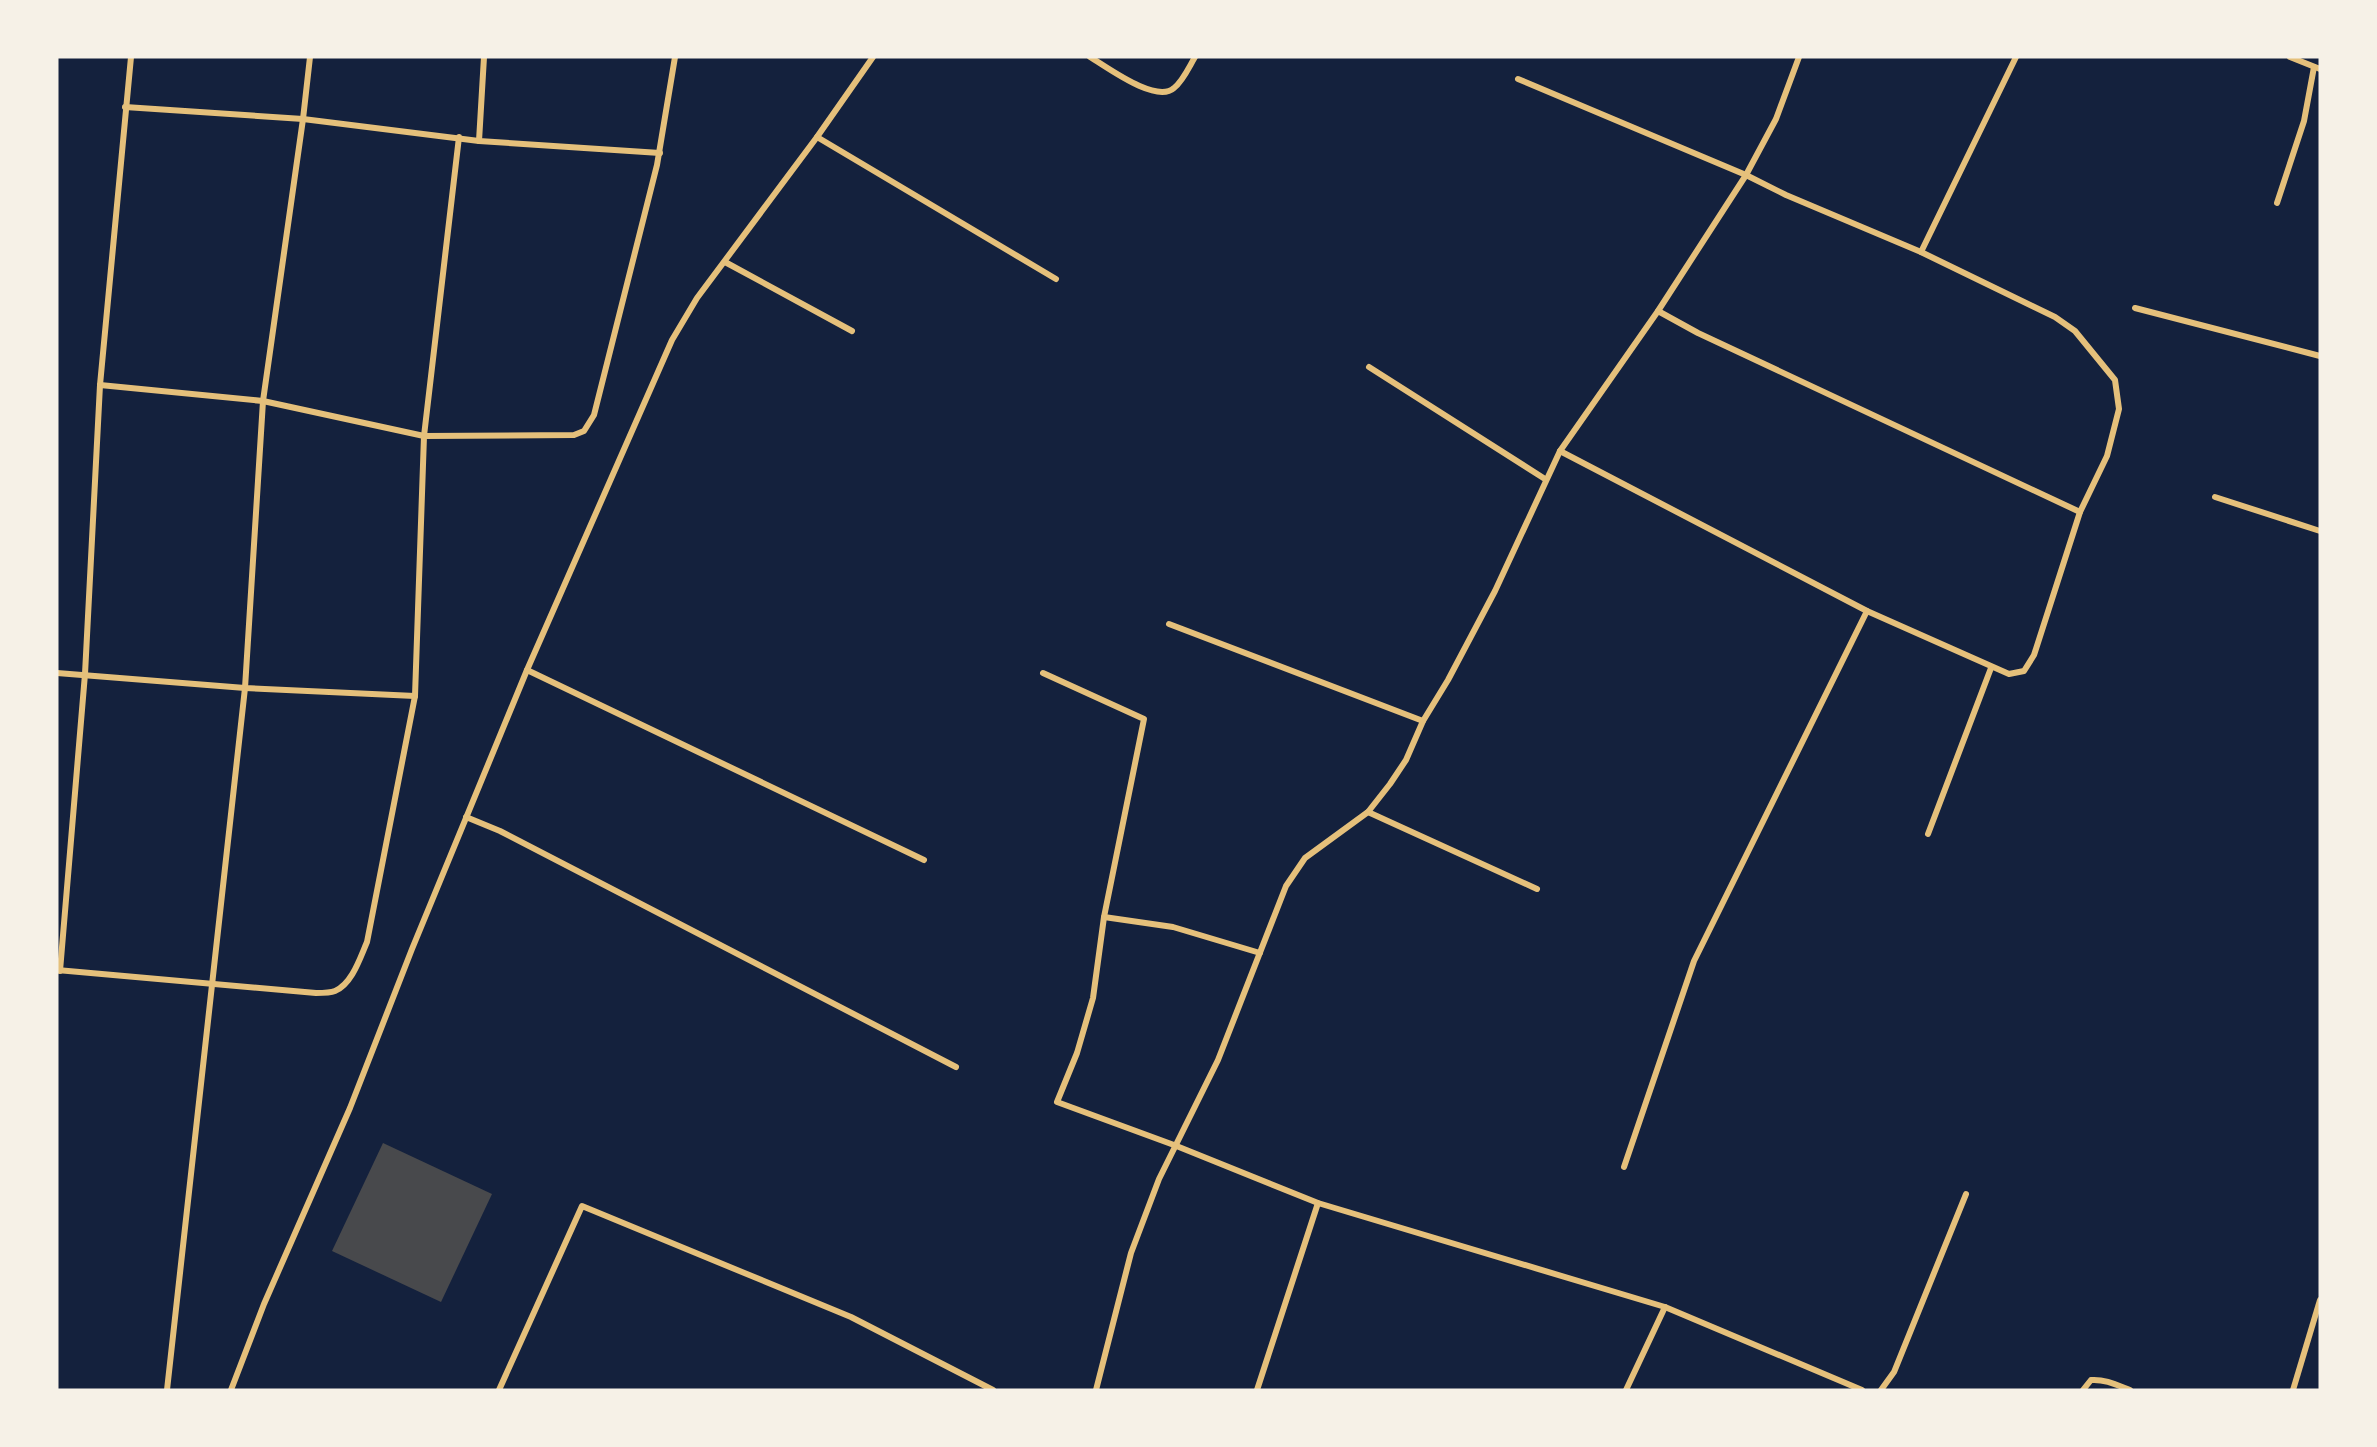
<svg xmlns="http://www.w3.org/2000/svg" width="2377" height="1447" font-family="'Work Sans',sans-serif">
<rect width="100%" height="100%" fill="#14213d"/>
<!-- building -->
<polygon fill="#48494c" points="383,1143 492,1194 441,1302 332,1251"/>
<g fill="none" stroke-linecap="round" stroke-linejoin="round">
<!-- minor -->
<g stroke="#e5c07b" stroke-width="6">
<path d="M1090 57C1107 67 1156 104 1174 88 1183 81 1189 67 1195 57"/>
<polyline points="2290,57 2320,69"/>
<polyline points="1518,79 1746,175 1786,195 1921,252 2055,317 2075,331 2115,380 2119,409 2107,456 2080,512 2034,655 2024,671 2009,674 1867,611 1560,451"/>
<polyline points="125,107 303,119 479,141 660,153"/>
<polyline points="817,137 1056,279"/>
<polyline points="479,141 484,57"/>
<polyline points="2277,203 2304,121 2314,67"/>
<polyline points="1921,252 2016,57"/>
<polyline points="725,262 852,331"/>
<polyline points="2135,308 2320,356"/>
<polyline points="1658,311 1698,333 2080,512"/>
<polyline points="1369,367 1545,479"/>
<polyline points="100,385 263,401 424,436 574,435 584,431 594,415 657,165 675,57"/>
<polyline points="2215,497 2320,531"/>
<polyline points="1169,624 1423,721"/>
<polyline points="527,670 924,860"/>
<polyline points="57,673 245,688 415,696"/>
<polyline points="1043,673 1144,719 1104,917 1173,927 1260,953"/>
<polyline points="1368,812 1537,889"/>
<polyline points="466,817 500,831 956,1067"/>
<polyline points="1928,834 1991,668"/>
<polyline points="1104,917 1093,998 1077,1053 1057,1102 1174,1145 1318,1203 1665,1307 1862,1390"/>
<path d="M57 970 316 993C322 993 330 993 335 991 352 984 360 958 367 942L415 696 424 436 459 137"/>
<polyline points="60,971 85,674 100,385 131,57"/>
<polyline points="1624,1167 1694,961 1867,611"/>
<polyline points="167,1390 245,688 263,401 303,119 310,57"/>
<polyline points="231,1390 264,1304 350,1108 412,949 527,670 672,340 697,298 817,137 873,57"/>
<polyline points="499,1390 582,1206 851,1317 993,1390"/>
<polyline points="1096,1390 1131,1253 1159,1179 1218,1060 1286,886 1305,858 1368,812 1390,784 1406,760 1423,721 1448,680 1495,591 1560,451 1658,311 1746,175 1776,119 1799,57"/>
<polyline points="1257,1390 1318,1203"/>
<polyline points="1626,1390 1665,1307"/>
<polyline points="1881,1390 1894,1372 1966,1194"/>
<path d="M2083 1390 2091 1380C2105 1379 2117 1385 2130 1390"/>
<polyline points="2293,1390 2320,1300"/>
</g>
</g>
<!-- border -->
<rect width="2377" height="1447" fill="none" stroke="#f6f1e7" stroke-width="117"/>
</svg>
